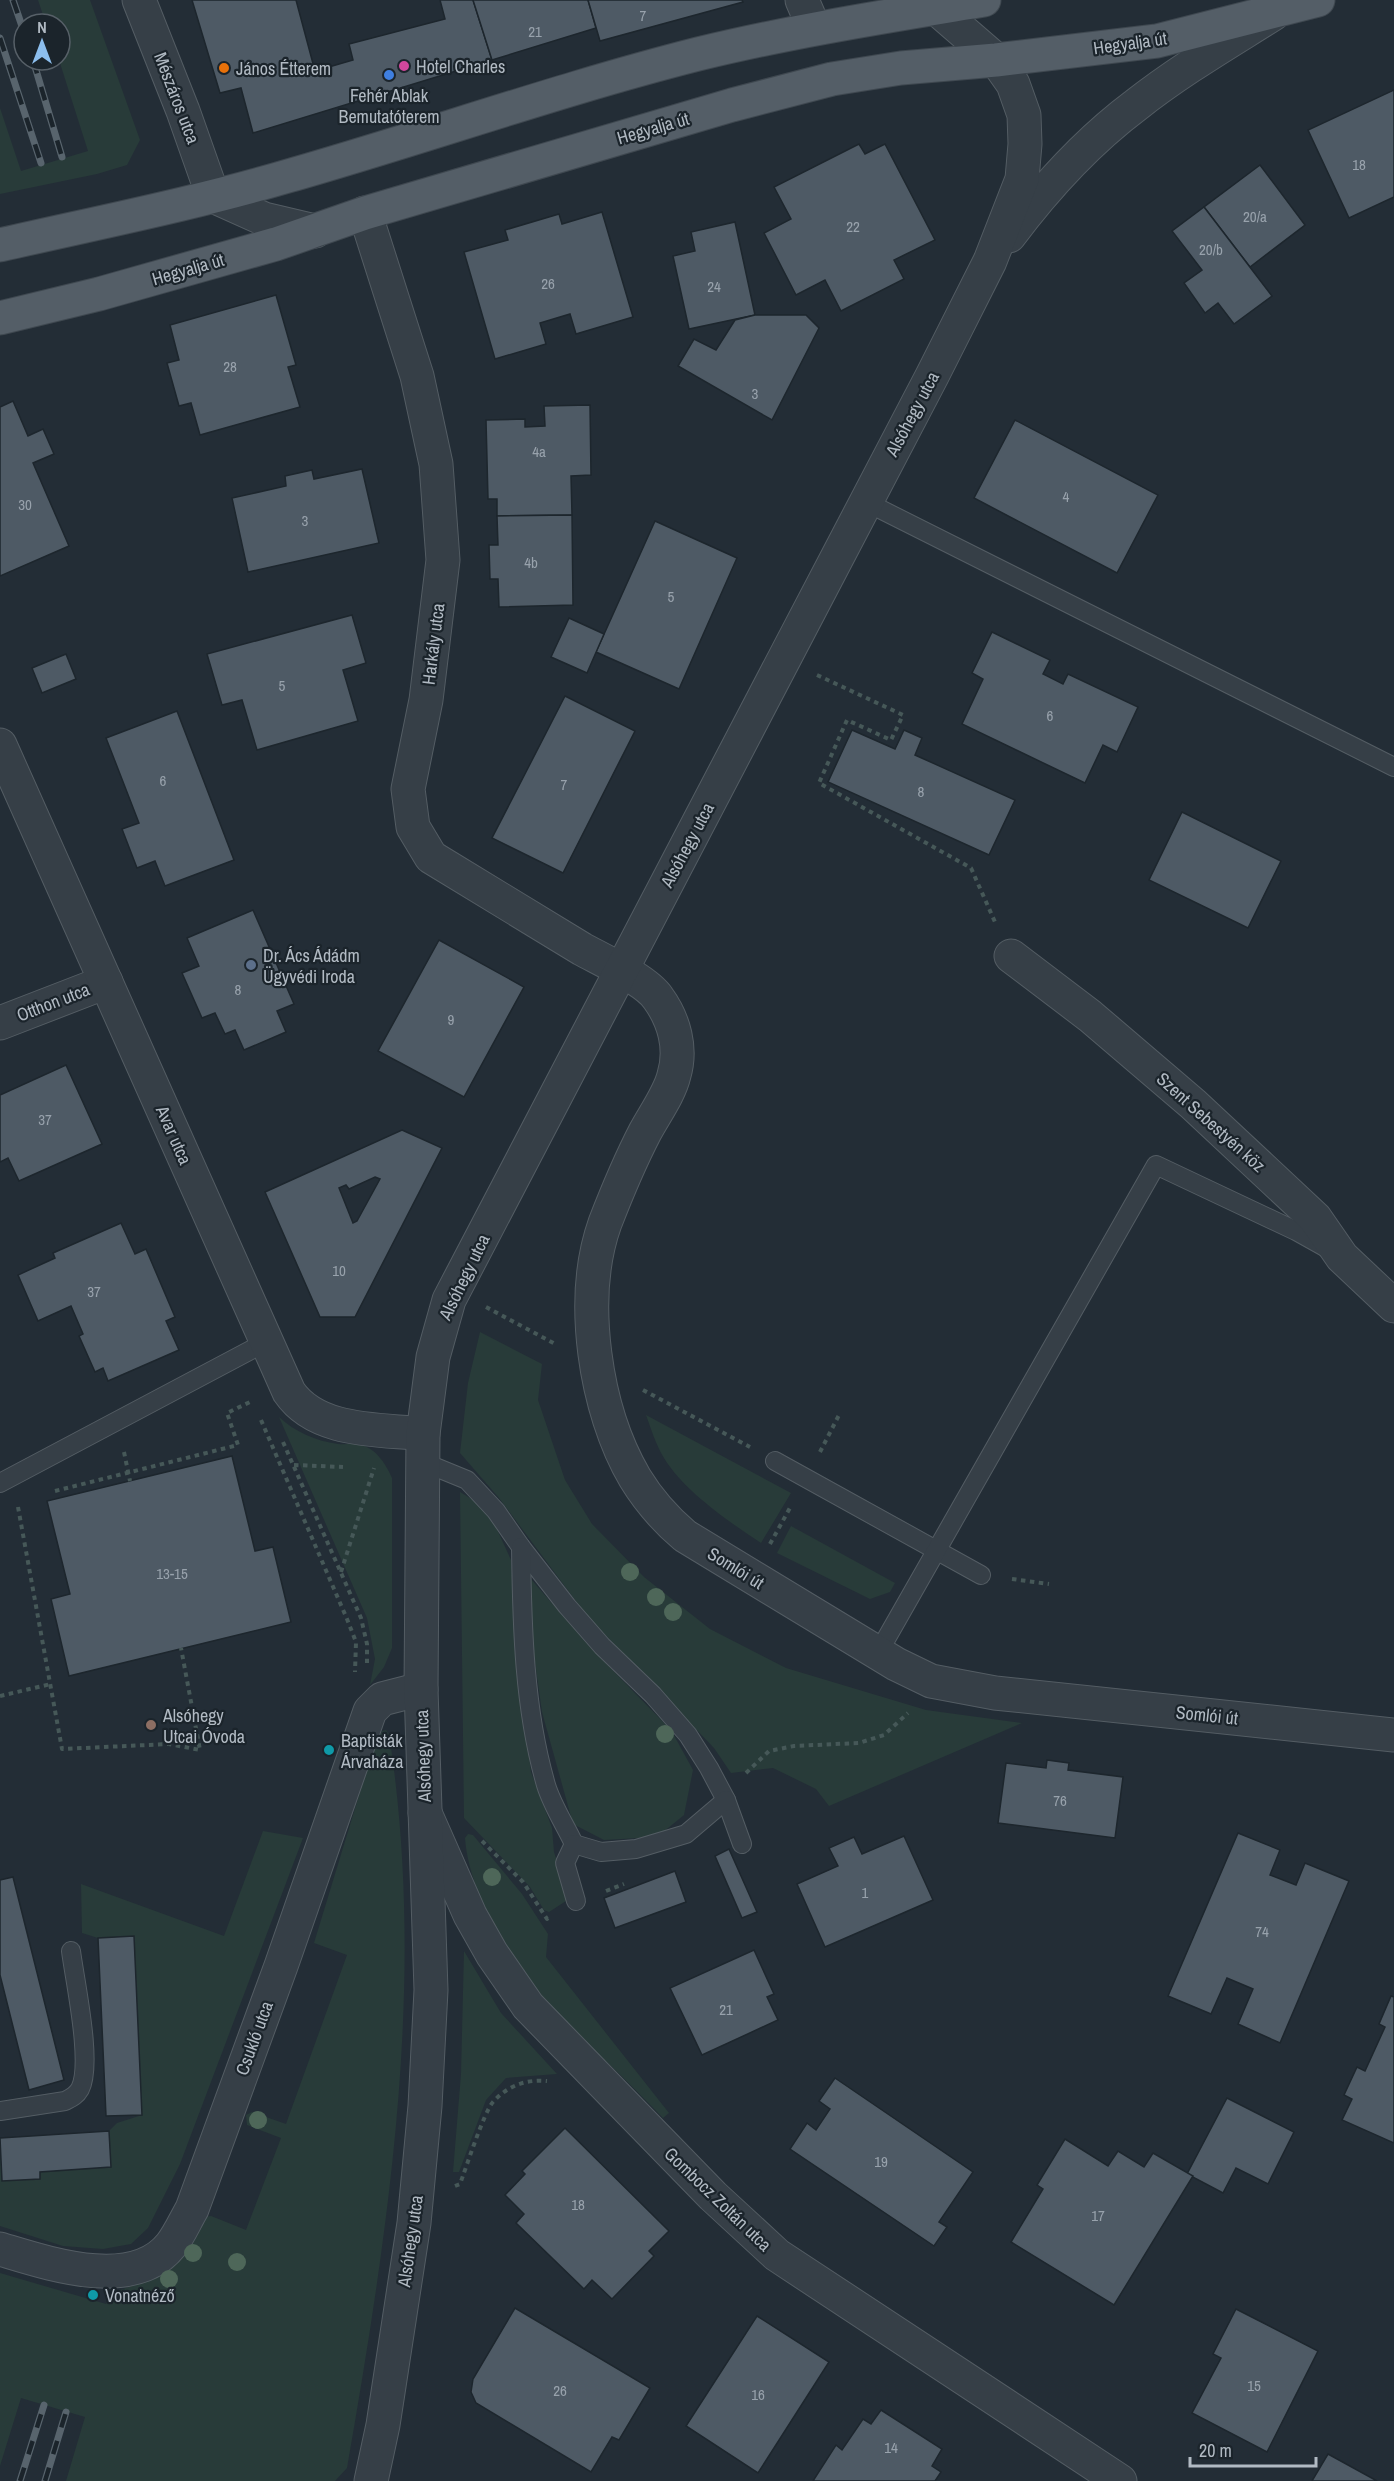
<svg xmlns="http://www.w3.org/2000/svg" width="1394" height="2481" font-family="'Archivo Narrow',sans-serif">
<rect width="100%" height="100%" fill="#232d36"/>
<!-- green -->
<g fill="#283b39">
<polygon points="38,0 90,0 140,140 127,165 97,174 0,194 0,108 21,171 88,151 59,60 60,24 46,24"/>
<polygon points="480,1332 542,1364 538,1400 565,1480 592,1524 644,1577 710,1629 786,1668 926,1710 1022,1723 829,1806 816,1789 773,1768 731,1773 714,1748 587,1616 499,1498 460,1453 468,1383"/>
<path d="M646 1415 791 1493 761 1543C729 1522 684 1491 664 1458 656 1445 651 1429 646 1415Z"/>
<path d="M279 1417C295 1432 316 1441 338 1444 345 1445 354 1443 361 1445 376 1448 387 1466 392 1478V1648L384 1667 370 1685 375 1659 367 1618Z"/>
<polygon points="460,1492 475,1501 495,1525 511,1560 517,1652 531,1772 552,1828 554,1852 569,1899 549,1912 544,1910 530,1887 464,1818"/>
<polygon points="791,1526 895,1583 890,1592 870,1599 777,1553"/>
<polygon points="530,1578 589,1646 671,1730 693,1770 684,1815 657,1837 604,1840 573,1824 542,1712 533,1648"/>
<path d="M386 1730 389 1734C427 1979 389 2226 347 2468L335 2481H66L85 2417 21 2398 0 2466V2273L106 2304 112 2293 146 2281 204 2217 211 2216 246 2230 281 2138 247 2125 246 2115 252 2112 286 2124 347 1955 314 1943 375 1743 382 1731Z"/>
<polygon points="263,1831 303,1838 180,2164 148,2228 131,2244 103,2249 63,2246 0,2226 0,2150 2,2181 40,2179 40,2172 111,2167 109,2131 117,2123 142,2115 134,1936 98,1938 82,1933 81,1884 224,1936"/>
<path d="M468 1834 473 1835 522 1894 548 1934 546 1957 669 2113 663 2118C646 2101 629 2083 611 2066 593 2049 573 2034 556 2016 517 1972 469 1897 465 1838Z"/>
<polygon points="464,1951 501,2013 557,2074 506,2078 486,2100 459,2172 453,2172 461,2074"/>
</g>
<!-- building -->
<g fill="#4e5a65" stroke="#1d262d" stroke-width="1.5" fill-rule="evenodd">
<polygon points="192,0 296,0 315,71 353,60 349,44 445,19 440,0 473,0 492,60 253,133 241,88 220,93"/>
<polygon points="473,0 588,0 596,28 492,60"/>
<polygon points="588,0 742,0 743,2 600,41"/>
<polygon points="1394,90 1394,197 1349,218 1308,130"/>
<polygon points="859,144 865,154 885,144 935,240 894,260 904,279 841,311 825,280 796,295 764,233 791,219 774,187"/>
<polygon points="1260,165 1305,225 1250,267 1204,207"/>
<polygon points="1204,207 1272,296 1234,324 1218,303 1205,313 1184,283 1202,270 1172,231"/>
<polygon points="602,212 633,317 576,334 570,314 540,323 546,344 495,359 464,252 508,240 505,230 559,214 562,224"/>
<polygon points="735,222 755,315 689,329 673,256 695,251 691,232"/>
<polygon points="276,295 296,365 288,367 300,407 200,435 191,403 179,406 167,363 179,360 170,325"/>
<polygon points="755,315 806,315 819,328 772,420 678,366 694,339 716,350 735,320"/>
<polygon points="13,401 28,436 43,429 54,454 33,463 69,546 0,576 0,407"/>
<polygon points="590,405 591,475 571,476 572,515 497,516 497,499 488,499 486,420 525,419 525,427 545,426 544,406"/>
<polygon points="1015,420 1158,495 1117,573 974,498"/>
<polygon points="362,469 379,543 248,572 232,498 286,486 285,476 312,470 314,479"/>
<polygon points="572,515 573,605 499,607 498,579 490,579 489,545 498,545 497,516"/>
<polygon points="655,521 737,558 679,689 596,652"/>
<polygon points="352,615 366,663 343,670 358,721 257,750 242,700 222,705 207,654"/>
<polygon points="569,618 604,634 587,673 551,657"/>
<polygon points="992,632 1050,660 1043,674 1063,684 1068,674 1138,707 1117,752 1103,745 1085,783 962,724 983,679 972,673"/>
<polygon points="66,654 76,679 42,693 32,668"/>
<polygon points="565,696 635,731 563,873 492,838"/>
<polygon points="177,711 234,860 165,886 155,861 137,868 122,829 139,823 106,738"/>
<polygon points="852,730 895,749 904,730 922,738 915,755 1015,800 989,855 828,782"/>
<polygon points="1182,812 1281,861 1248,928 1149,880"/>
<polygon points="253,910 294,1004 277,1011 286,1032 244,1050 235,1030 225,1034 215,1013 202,1018 182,973 199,966 187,938"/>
<polygon points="439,940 524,987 464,1097 378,1051"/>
<polygon points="66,1065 102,1144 19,1181 8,1158 0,1162 0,1095"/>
<path d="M402 1130 442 1148 355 1317H320L265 1192ZM375 1177 380 1179 357 1221 353 1223 339 1188 346 1185 349 1189Z"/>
<polygon points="121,1223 135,1254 146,1249 175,1317 166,1321 179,1350 108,1381 103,1368 95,1372 79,1336 83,1334 71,1306 38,1321 18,1275 55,1258 53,1253"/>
<polygon points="232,1456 255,1551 273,1547 291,1622 69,1676 51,1599 70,1594 47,1501"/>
<polygon points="1047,1760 1069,1763 1068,1770 1123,1777 1115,1838 998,1823 1006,1763 1046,1768"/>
<polygon points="1238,1833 1280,1850 1270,1875 1296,1885 1305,1863 1349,1881 1280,2043 1238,2024 1253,1989 1227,1978 1211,2014 1168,1996"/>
<polygon points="904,1836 933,1900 825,1947 797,1884 838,1866 829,1848 854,1837 862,1854"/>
<polygon points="729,1849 757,1912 742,1918 715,1856"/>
<polygon points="675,1871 686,1902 615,1928 604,1898"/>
<polygon points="13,1877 64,2080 29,2090 0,1975 0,1880"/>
<polygon points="134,1936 142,2115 106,2116 98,1938"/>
<polygon points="754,1950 774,1994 767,1997 778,2020 702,2055 670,1988"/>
<polygon points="1391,1996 1394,1997 1394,2143 1342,2120 1352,2099 1344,2095 1357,2067 1365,2071 1385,2027 1379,2024"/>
<polygon points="835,2078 973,2172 939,2222 947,2227 934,2246 790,2149 807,2123 816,2130 830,2109 819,2101"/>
<polygon points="1227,2098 1294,2132 1268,2184 1236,2168 1223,2193 1187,2174"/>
<polygon points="565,2128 669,2231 649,2251 654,2256 612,2299 592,2280 584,2289 516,2223 524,2214 505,2195 525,2174 522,2171"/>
<polygon points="109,2131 111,2167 40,2172 40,2179 2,2181 0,2138"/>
<polygon points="1065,2139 1108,2166 1118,2151 1144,2167 1153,2153 1193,2176 1114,2305 1011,2242 1043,2189 1037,2185"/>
<polygon points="515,2308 650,2388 619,2440 612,2437 591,2472 476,2403 471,2392 473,2379"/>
<polygon points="1236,2309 1318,2351 1267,2452 1192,2413 1221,2358 1213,2354"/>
<polygon points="757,2316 829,2362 758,2473 686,2426"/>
<polygon points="881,2410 942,2449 932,2466 941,2472 935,2481 813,2481 836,2445 842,2450 863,2419 871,2424"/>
<polygon points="1328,2454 1377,2481 1312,2481"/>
</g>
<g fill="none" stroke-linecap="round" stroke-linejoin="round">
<!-- service casing -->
<g stroke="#545d64" stroke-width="20">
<g id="service">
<polyline points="866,502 1394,767"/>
<polyline points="775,1461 981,1575"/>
<polyline points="423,1462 467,1480 496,1511 521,1547 567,1606 602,1646 653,1695 688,1735 709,1768 726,1800 742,1844"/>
<polyline points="0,1483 266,1342"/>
<path d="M521 1547C522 1626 524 1709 546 1785 552 1805 565 1825 574 1844"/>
<polyline points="878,1653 1156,1165 1296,1231 1330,1250"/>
<polyline points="576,1901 565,1863 574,1844 601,1852 636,1849 686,1834 726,1800"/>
<path d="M0 2111 65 2101C71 2098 76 2096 80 2089 93 2064 75 1982 71 1951"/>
</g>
</g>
<!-- minor casing -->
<g stroke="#545d64" stroke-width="35">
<g id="minor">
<polyline points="802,0 814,28"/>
<path d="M365 213 417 376 436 464 443 560 426 700 408 789 413 827 431 857C481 887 531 918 582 949 602 960 646 980 658 998 674 1020 682 1048 674 1075 670 1093 654 1115 645 1132 630 1161 617 1192 605 1223 578 1299 595 1410 635 1478 649 1501 665 1519 685 1536L896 1664 931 1681 995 1693 1394 1735"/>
<polyline points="1011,956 1090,1016 1193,1104 1315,1218 1342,1257 1394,1306"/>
<polyline points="0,1023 106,982"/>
<polyline points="425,1813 470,1915 492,1954 528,2006 713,2196 777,2255 1120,2481"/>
<path d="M0 2249C47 2263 133 2293 171 2245 179 2235 185 2221 192 2209L281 1966 370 1711 382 1699 421 1689"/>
</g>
</g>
<!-- tertiary casing -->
<g stroke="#545d64" stroke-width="35">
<g id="tertiary">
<polyline points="139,0 183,111 213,196 264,219 315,231"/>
<path d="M1009 236C1045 188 1088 141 1136 105 1179 71 1227 43 1273 14"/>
<path d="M0 745 289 1392C317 1433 379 1429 423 1434"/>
<polyline points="371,2481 383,2425 414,2223 425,2106 431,1990 421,1689 423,1434 433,1357 449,1300 932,376 990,261 1022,179 1025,144 1024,115 1013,84 996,60 936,8"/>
</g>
</g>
<!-- primary casing -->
<g stroke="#3f4850" stroke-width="35">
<g id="primary">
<path d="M0 245C96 223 193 204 288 176 425 137 560 89 698 54 792 31 888 16 984 0"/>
<polyline points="0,318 99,294 276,244 365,213 732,105 832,79 901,68 996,60 1157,41 1318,0"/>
</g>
</g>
<!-- path -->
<g stroke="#465858" stroke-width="4" stroke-dasharray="4.5 4.5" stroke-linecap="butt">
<polyline points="817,675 903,715 891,740 847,720 819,783 971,868 995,922"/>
<polyline points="486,1307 557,1345"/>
<polyline points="643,1390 750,1447"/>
<polyline points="261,1420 347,1619 356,1642 355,1672"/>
<polyline points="283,1442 361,1618 367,1644 367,1663"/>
<polyline points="124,1452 130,1481"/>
<polyline points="820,1452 840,1413"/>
<polyline points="294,1465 343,1467"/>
<polyline points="55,1491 238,1445 227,1413 252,1401"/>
<polyline points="18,1507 62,1749 169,1744 200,1750 181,1648"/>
<polyline points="770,1544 791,1506"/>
<polyline points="341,1572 374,1468"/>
<polyline points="1012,1579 1049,1584"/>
<polyline points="0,1696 51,1684"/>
<polyline points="746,1773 769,1751 794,1746 859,1743 884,1735 908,1713"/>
<polyline points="482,1841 523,1882 547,1919 551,1916"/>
<polyline points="606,1891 624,1884"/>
<path d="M455 2186 460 2184C466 2168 484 2112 493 2102 507 2086 526 2079 547 2081"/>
</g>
<!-- service -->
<use href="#service" stroke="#363f47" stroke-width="18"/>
<!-- minor -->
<use href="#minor" stroke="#363f47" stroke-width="33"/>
<!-- tertiary -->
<use href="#tertiary" stroke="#363f47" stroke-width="33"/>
<!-- primary -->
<use href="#primary" stroke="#545e67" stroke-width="33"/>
<!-- rail casing -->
<g stroke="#58646d" stroke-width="7">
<g id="rail">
<polyline points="13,0 24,32"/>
<polyline points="0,38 41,163"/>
<polyline points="33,60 62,157"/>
<polyline points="20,2481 44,2405"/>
<polyline points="45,2481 66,2412"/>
</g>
</g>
<!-- rail -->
<use href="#rail" stroke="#1b242b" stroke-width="4.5" stroke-dasharray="14" stroke-linecap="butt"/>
</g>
<!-- trees -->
<g fill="#4e6759">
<circle cx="630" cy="1572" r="9"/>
<circle cx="656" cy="1597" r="9"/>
<circle cx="673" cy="1612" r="9"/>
<circle cx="665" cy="1734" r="9"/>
<circle cx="492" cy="1877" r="9"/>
<circle cx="258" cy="2120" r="9"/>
<circle cx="193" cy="2253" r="9"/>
<circle cx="237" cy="2262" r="9"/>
<circle cx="169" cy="2279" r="9"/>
</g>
<!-- markers -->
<circle fill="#d1479c" stroke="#1b242b" stroke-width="2" cx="404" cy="66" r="6"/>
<circle fill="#e8710a" stroke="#1b242b" stroke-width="2" cx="224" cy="68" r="6"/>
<circle fill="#3f7fe0" stroke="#1b242b" stroke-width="2" cx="389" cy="75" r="6"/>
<circle fill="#5c6f8a" stroke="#1b242b" stroke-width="2" cx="251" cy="965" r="6"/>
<circle fill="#8d6e63" stroke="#1b242b" stroke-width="2" cx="151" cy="1725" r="6"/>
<g fill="#0f9aa8" stroke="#1b242b" stroke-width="2">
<circle cx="329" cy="1750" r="6"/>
<circle cx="93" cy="2295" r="6"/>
</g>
<g text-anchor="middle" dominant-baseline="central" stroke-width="4.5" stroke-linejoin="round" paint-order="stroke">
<!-- number labels -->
<g font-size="15" fill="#98a2ac">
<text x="643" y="15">7</text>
<text x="535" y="31">21</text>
<text x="1359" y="164">18</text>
<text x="1255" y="216">20/a</text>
<text x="853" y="226">22</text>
<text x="1211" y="249">20/b</text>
<text x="548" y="283">26</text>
<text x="714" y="286">24</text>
<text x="230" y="366">28</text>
<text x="755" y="393">3</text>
<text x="539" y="451">4a</text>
<text x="1066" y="496">4</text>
<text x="25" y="504">30</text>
<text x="305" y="520">3</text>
<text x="531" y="562">4b</text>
<text x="671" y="596">5</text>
<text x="282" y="685">5</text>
<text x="1050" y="715">6</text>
<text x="163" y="780">6</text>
<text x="564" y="784">7</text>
<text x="921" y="791">8</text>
<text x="238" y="989">8</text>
<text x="451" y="1019">9</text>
<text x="45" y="1119">37</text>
<text x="339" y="1270">10</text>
<text x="94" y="1291">37</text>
<text x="172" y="1573">13-15</text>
<text x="1060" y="1800">76</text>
<text x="865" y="1892">1</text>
<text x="1262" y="1931">74</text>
<text x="726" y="2009">21</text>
<text x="881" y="2161">19</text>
<text x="578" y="2204">18</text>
<text x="1098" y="2215">17</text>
<text x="1254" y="2385">15</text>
<text x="560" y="2390">26</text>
<text x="758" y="2394">16</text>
<text x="891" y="2447">14</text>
</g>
<!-- street labels -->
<g font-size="18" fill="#b1bac3" stroke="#1b242b">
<text transform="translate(1130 43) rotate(-8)">Hegyalja út</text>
<text transform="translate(177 98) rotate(69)">Mészáros utca</text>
<text transform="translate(653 128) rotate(-16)">Hegyalja út</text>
<text transform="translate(188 269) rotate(-16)">Hegyalja út</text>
<text transform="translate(912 414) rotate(-62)">Alsóhegy utca</text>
<text transform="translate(433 644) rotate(-83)">Harkály utca</text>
<text transform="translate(687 845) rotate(-62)">Alsóhegy utca</text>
<text transform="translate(53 1002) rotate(-21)">Otthon utca</text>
<text transform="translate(1211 1122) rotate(42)">Szent Sebestyén köz</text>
<text transform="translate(174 1135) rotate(66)">Avar utca</text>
<text transform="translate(464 1277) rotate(-64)">Alsóhegy utca</text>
<text transform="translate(736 1568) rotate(32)">Somlói út</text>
<text transform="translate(1207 1715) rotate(6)">Somlói út</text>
<text transform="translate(423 1756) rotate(-92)">Alsóhegy utca</text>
<text transform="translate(254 2038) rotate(-70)">Csukló utca</text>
<text transform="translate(718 2199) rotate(44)">Gombocz Zoltán utca</text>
<text transform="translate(410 2241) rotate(-82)">Alsóhegy utca</text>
</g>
<!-- poi labels -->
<g font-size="18" fill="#b1bac3" stroke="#1b242b" text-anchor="start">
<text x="416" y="66">Hotel Charles</text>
<text x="236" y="68">János Étterem</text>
<text x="389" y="95" text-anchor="middle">Fehér Ablak<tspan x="389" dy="21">Bemutatóterem</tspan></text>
<text x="263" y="955">Dr. Ács Ádádm<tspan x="263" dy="21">Ügyvédi Iroda</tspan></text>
<text x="163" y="1715">Alsóhegy<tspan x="163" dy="21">Utcai Óvoda</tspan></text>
<text x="341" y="1740">Baptisták<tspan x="341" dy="21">Árvaháza</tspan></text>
<text x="105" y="2295">Vonatnéző</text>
</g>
</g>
<!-- north arrow -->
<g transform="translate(42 42)"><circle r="28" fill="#1b242b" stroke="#576068" stroke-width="1.5"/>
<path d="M0-4.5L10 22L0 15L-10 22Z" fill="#8cbeed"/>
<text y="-9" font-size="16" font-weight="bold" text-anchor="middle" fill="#b1bac3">N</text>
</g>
<!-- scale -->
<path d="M1190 2457v9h126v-9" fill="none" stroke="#b1bac3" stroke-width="3"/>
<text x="1199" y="2457" font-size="18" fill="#b1bac3" stroke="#1b242b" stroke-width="4.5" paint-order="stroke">20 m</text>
</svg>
